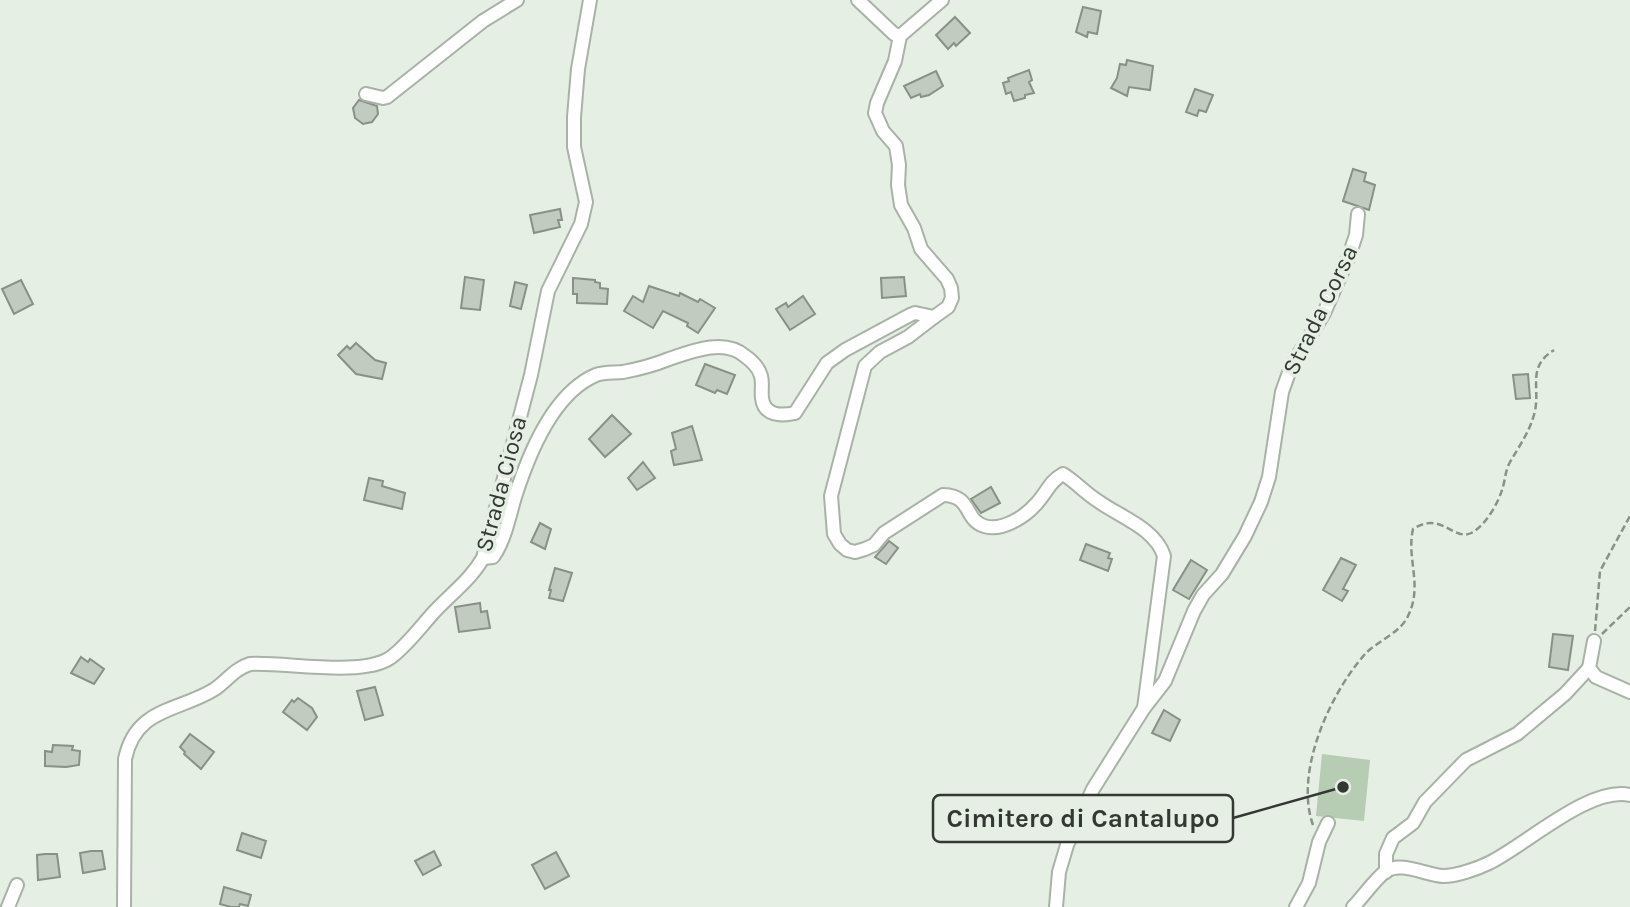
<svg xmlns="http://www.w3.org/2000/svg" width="1630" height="907" font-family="Karla,sans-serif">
<rect width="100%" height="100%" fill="#e5efe4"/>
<!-- green -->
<polygon fill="#b6cdb3" points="1322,754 1370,760 1364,821 1316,816"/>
<!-- building -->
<g fill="#c1cbc0" stroke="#889186" stroke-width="2">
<polygon points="1083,7 1101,11 1097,34 1088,32 1087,37 1076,32"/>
<polygon points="955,17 970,33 956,46 954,43 948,49 936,35"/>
<polygon points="1127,60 1153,66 1150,90 1129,87 1127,96 1111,88 1117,78 1120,64 1126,65"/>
<polygon points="1029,70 1032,80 1029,82 1034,93 1025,95 1025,98 1014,101 1011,92 1006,94 1003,83 1009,81 1008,78"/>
<polygon points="936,71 943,86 929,95 921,97 920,94 911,98 904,86"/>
<polygon points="1195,89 1213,95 1206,112 1199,110 1197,116 1186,112"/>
<polygon points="359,100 377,106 378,114 372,122 363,124 355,118 353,108"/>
<polygon points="1353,169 1366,173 1364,181 1375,185 1369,210 1343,201"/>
<polygon points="560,209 562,220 558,220 560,227 534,233 530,215"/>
<polygon points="465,277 484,280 480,310 461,308"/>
<polygon points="904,277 906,296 882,298 881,278"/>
<polygon points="573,278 595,280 595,282 600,283 600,288 608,289 607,304 577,303 577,294 573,294"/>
<polygon points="21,280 33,304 14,314 2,289"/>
<polygon points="515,282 527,285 521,309 510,306"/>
<polygon points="649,286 679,296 680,293 698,302 700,299 715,308 698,333 687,326 688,323 663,311 653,328 624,311 633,296 643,302"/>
<polygon points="803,296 815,314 790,330 776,309 786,303 788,307"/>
<polygon points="356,343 375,360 386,363 382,379 356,374 338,355 347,346 350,349"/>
<polygon points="705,364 735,375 727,394 717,390 715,393 696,385"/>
<polygon points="1528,374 1530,398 1516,399 1513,375"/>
<polygon points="612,415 631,434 605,457 589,439"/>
<polygon points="692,426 702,460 674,465 671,451 676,449 672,433"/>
<polygon points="643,462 655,478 637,490 628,478"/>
<polygon points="369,478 383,481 382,486 405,493 402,509 364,500"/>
<polygon points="991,487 1000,503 981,513 971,499"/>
<polygon points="540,523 551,529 545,549 531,542"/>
<polygon points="889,541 898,548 886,564 875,557"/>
<polygon points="1086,544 1110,553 1108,558 1112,559 1108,571 1080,560"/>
<polygon points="1341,558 1356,565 1343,589 1348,591 1342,601 1323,590"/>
<polygon points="1191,560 1207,570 1189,599 1173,590"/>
<polygon points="555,568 572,573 563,601 549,598 551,590 549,590"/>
<polygon points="480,603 481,612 487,611 490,628 459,632 455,607"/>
<polygon points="1553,634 1573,636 1568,670 1549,667"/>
<polygon points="81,657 88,662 90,659 104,669 94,684 71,673"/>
<polygon points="375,687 383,715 365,720 357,691"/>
<polygon points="298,698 312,708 317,717 307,730 283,712 292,700 294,702"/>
<polygon points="1164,710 1180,720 1170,741 1152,733"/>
<polygon points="190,734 214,752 201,769 184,754 185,752 180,747"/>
<polygon points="53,745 73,746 72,750 80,751 79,765 66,767 45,766 45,751 52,752"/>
<polygon points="242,833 266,841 261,858 237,850"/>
<polygon points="91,851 102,851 105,869 83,873 80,853"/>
<polygon points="434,851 441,865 423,875 415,861"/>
<polygon points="556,852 569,876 545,889 532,865"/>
<polygon points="45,854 57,854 60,877 38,880 37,855"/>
<polygon points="224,887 251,895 248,906 240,904 239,907 231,907 220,904"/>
</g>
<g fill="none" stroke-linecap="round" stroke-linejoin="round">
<!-- minor casing -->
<g stroke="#a9b2a7" stroke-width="16">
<g id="minor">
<polyline points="858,0 894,34 900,36"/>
<polyline points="366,94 383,98 387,97 483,21 517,0"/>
<path d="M934 317 908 337 880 352 865 366 831 496 834 534 840 544 847 550 855 552 865 549 874 545 884 533 943 495C973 496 963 519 984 526 1002 532 1026 516 1037 503 1047 492 1050 481 1063 474 1076 482 1085 493 1098 501 1120 517 1155 528 1164 556L1144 708"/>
<path d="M483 558 493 557C505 540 509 517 515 497 528 456 553 393 596 375 604 372 614 373 623 372 639 369 654 365 669 359 692 351 725 338 745 356 752 361 759 368 761 376 763 383 761 391 762 398 764 416 781 416 795 413L827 363 845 350 910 315 915 313 934 317 948 307 952 298 951 288 947 279 921 249 914 228 901 205 898 185 899 165 896 146 883 131 875 113 877 103 895 61 900 36 942 0"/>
<polyline points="1594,641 1589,668 1596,677 1630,692"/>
<polyline points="1386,872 1386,854 1393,838 1413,823 1425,802 1466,760 1517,734 1565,694 1589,668"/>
<polyline points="8,907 17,885"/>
<path d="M124 907 125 759C136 707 178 712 215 689 228 680 234 669 250 664 287 662 361 677 390 658 407 646 421 626 435 611 452 593 471 579 483 558L531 375 548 291 581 224 586 202 574 147V117L578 69 590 0"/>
<polyline points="1056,907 1059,872 1067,845 1093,789 1144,708 1165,681 1194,611 1203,595 1222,574 1245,536 1261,502 1269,477 1282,392 1291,367 1324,313 1349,256 1356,235 1358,214"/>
<polyline points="1296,907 1309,883 1319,842 1328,823"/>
<path d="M1353 907C1363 897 1375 879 1386 871 1401 861 1426 875 1443 876 1456 876 1477 869 1489 863 1526 845 1589 786 1630 795"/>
</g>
</g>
<!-- path -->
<g stroke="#8a9189" stroke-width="2.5" stroke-dasharray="7 3.5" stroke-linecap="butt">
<polyline points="1595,631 1600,571 1630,516"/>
<polyline points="1602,634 1630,607"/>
<path d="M1313 825C1294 772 1330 693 1366 653 1378 641 1399 633 1407 618 1424 586 1406 560 1413 529 1444 509 1455 547 1476 530 1487 522 1498 503 1502 490 1505 482 1505 472 1509 464 1519 446 1530 432 1535 411 1540 385 1527 367 1554 350"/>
</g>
<!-- minor -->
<use href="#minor" stroke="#fff" stroke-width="12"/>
</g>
<g text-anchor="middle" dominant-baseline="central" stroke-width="7" stroke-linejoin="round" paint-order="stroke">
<!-- street labels -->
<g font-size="24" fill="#343833" stroke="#e5efe4">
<text transform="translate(1320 310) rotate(-64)">Strada Corsa</text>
<text transform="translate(501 484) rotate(-75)">Strada Ciosa</text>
</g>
</g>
<!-- callouts -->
<path fill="none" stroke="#343833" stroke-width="2.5" d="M1343 787L1233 818"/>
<circle fill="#343833" stroke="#e5efe4" stroke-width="2.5" cx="1343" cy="787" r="7"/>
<rect fill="#e5efe4" stroke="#343833" stroke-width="2.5" x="933" y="795" width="300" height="47" rx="7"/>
<g font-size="26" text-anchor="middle" font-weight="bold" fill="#343833">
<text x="1083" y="827">Cimitero di Cantalupo</text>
</g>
</svg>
